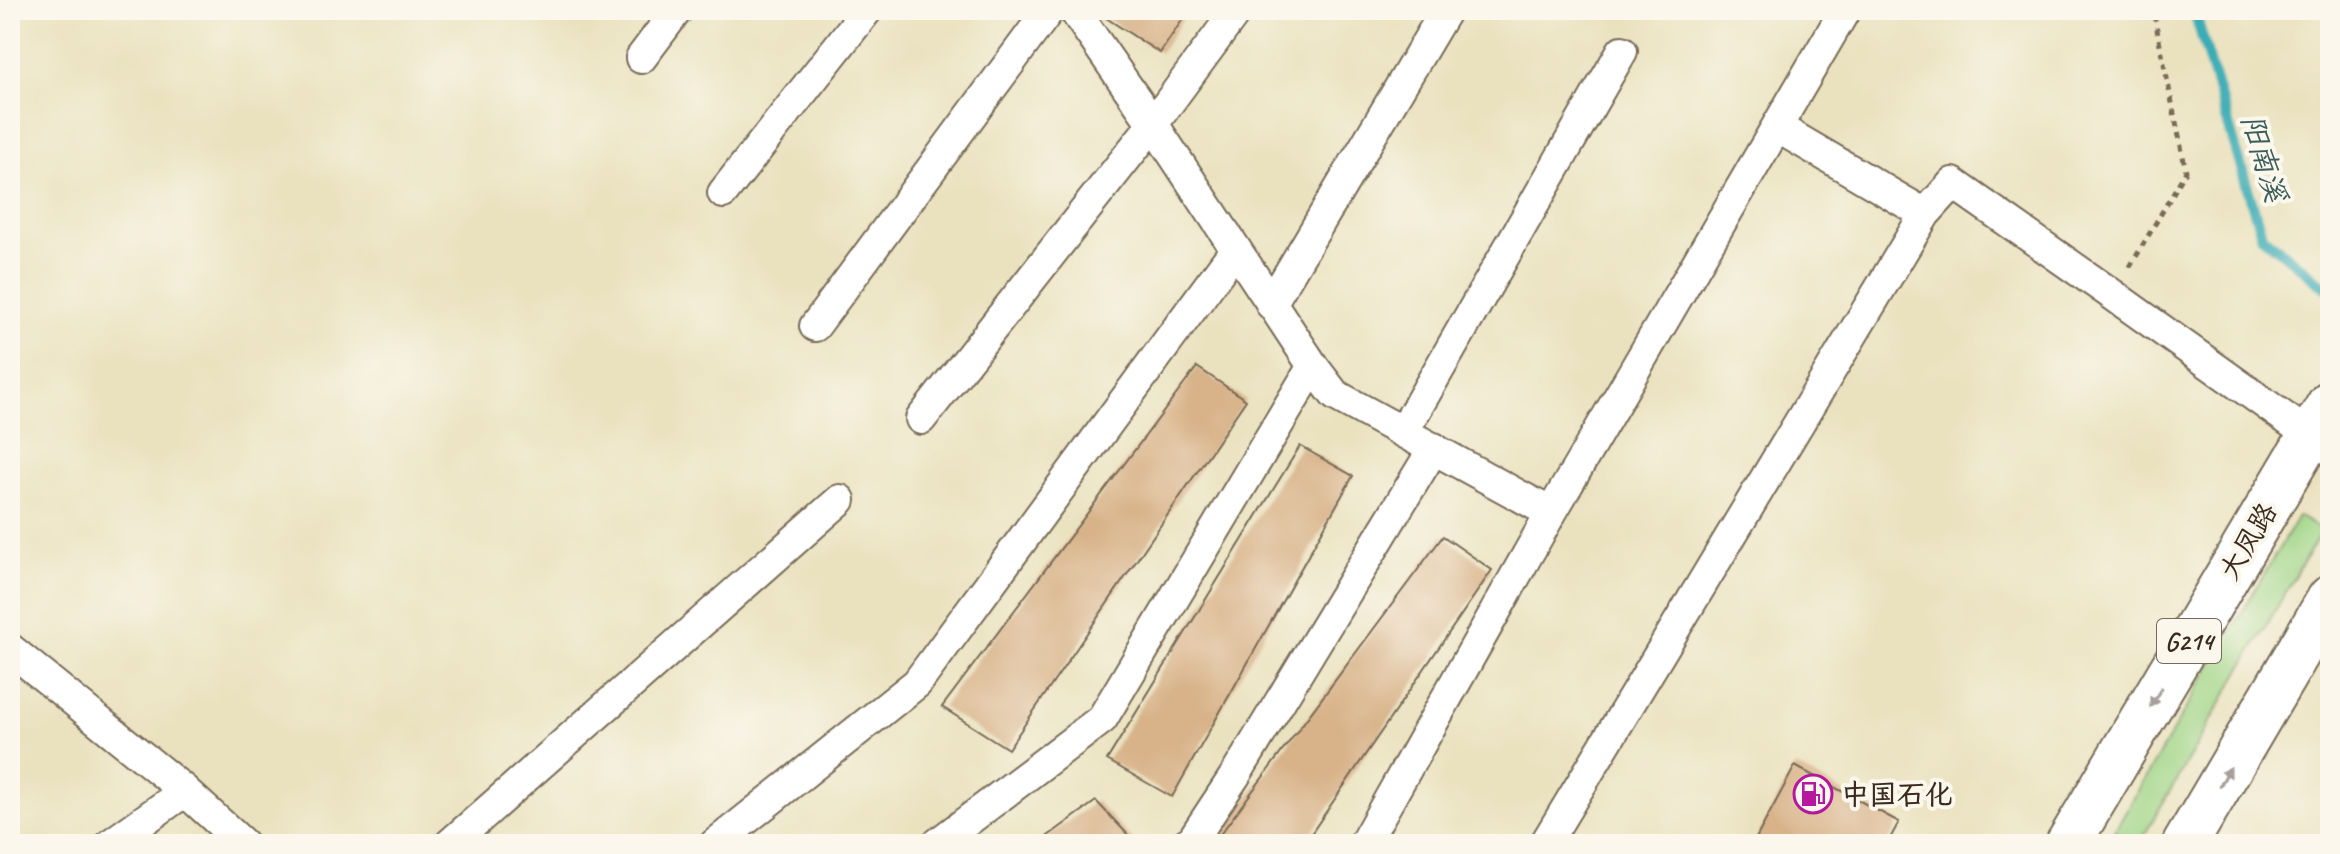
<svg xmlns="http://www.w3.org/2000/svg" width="2340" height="854" viewBox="0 0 2340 854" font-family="Caveat,'LXGW WenKai TC',sans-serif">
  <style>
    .green { fill: #9ed485; stroke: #6c7f52; stroke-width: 2 }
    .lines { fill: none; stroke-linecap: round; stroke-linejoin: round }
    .stream { stroke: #3bacb5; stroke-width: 11 }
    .building { fill: #d8b389 }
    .street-casing { stroke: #786a56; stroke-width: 34 }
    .highway-casing { stroke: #786a56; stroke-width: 48 }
    .path { stroke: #786a56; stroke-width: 5; stroke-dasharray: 6 6; stroke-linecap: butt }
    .street { stroke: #fff; stroke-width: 30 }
    .highway { stroke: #fff; stroke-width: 44 }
    .oneway { fill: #a79f9a }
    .labels { text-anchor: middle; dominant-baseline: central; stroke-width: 8; stroke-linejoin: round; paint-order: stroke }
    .shield { fill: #fbf7ec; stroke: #75685c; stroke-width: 2 }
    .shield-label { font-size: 26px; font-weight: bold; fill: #3b2a1e }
    .street-label { font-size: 28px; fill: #3b2a1e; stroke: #fbf7ec }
    .poi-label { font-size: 28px; font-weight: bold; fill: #3b2a1e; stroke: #fbf7ec; text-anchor: start }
    .water-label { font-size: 30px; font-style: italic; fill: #3b5e5a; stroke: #fbf7ec }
  </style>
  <rect width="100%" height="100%" fill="#fbf7ec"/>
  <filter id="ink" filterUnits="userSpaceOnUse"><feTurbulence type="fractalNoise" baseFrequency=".0125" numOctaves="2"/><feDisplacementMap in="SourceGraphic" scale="16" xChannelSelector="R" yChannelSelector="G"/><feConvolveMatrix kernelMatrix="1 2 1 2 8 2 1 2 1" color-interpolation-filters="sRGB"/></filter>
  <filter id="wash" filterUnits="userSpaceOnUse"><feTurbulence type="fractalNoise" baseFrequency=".006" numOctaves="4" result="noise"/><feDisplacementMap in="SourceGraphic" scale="32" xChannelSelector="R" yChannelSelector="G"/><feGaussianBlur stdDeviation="1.8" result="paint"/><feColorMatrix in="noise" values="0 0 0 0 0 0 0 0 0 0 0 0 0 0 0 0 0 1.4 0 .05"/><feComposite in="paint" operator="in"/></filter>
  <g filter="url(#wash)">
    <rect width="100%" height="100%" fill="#eae2bf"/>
    <!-- green -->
    <path class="green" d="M2298,516l24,14 -183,314h-32z"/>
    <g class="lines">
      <!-- stream -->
      <path class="stream" d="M2194,10l68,226 68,55"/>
    </g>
    <g id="blocks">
      <!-- building -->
      <path class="building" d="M1094,10h95l-29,43z
        M1197,367l49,33 -238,349 -66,-42z
        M1300,446l53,30 -181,321 -65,-37z
        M1443,536l49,34 -188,274h-91z
        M1795,766l104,56 -12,22h-134z
        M1096,801l37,39 -5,4h-91z"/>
    </g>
  </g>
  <g filter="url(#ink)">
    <use href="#blocks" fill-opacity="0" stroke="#786a56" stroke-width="2"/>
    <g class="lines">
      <!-- street casing -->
      <g class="street-casing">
        <path id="street" d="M1074,10l79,114 160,242 22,29 216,118
          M641,58l36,-48
          M1777,127l148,87
          M723,193l144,-183
          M1271,304l175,-294
          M815,326l234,-316
          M921,419l232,-295 84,-114
          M1403,432l219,-381
          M10,649l175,142 58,53
          M111,844l74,-53
          M450,844l390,-344
          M715,844l202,-161 318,-433
          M937,844l165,-125 211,-353
          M1186,844l7,-5 43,-65 198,-326
          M1364,844l187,-331 294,-503
          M1545,844l380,-630 28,-31 160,112 217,155"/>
      </g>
      <!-- highway casing -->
      <g class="highway-casing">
        <path id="highway" d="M2068,844l262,-441
          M2185,844l145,-246"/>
      </g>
      <!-- path -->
      <path class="path" d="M2130,267l56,-96 -33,-161"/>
      <!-- street -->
      <use href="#street" class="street"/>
      <!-- highway -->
      <use href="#highway" class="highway"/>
    </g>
    <!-- one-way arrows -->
    <defs><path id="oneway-solid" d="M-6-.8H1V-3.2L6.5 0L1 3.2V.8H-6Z" transform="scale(2)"/></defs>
    <g class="oneway">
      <use href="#oneway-solid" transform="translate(2156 697) rotate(121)"/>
      <use href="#oneway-solid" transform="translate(2225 777) rotate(-60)"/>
    </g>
  </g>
  <!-- icons -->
  <defs>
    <g id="fuel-ring" transform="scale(2)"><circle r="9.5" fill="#fbf7ec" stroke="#b5179e" stroke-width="1.5"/><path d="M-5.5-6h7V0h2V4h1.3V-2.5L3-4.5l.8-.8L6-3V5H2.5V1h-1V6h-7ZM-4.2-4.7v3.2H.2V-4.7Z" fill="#b5179e"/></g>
  </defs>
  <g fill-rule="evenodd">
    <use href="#fuel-ring" x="1813" y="794"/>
  </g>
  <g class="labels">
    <!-- shield labels -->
    <rect class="shield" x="2157" y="619" width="64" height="44" rx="6"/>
    <g class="shield-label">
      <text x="2189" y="641">G214</text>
    </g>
    <!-- street labels -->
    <g class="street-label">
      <text transform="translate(2248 541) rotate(-59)">大凤路</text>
    </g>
    <!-- poi labels -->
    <g class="poi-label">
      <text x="1841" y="794">中国石化</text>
    </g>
    <!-- water labels -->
    <g class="water-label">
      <text transform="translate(2264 158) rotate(73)">阳南溪</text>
    </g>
  </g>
  <!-- margin -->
  <rect width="2340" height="854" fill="none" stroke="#fbf7ec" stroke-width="40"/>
</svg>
